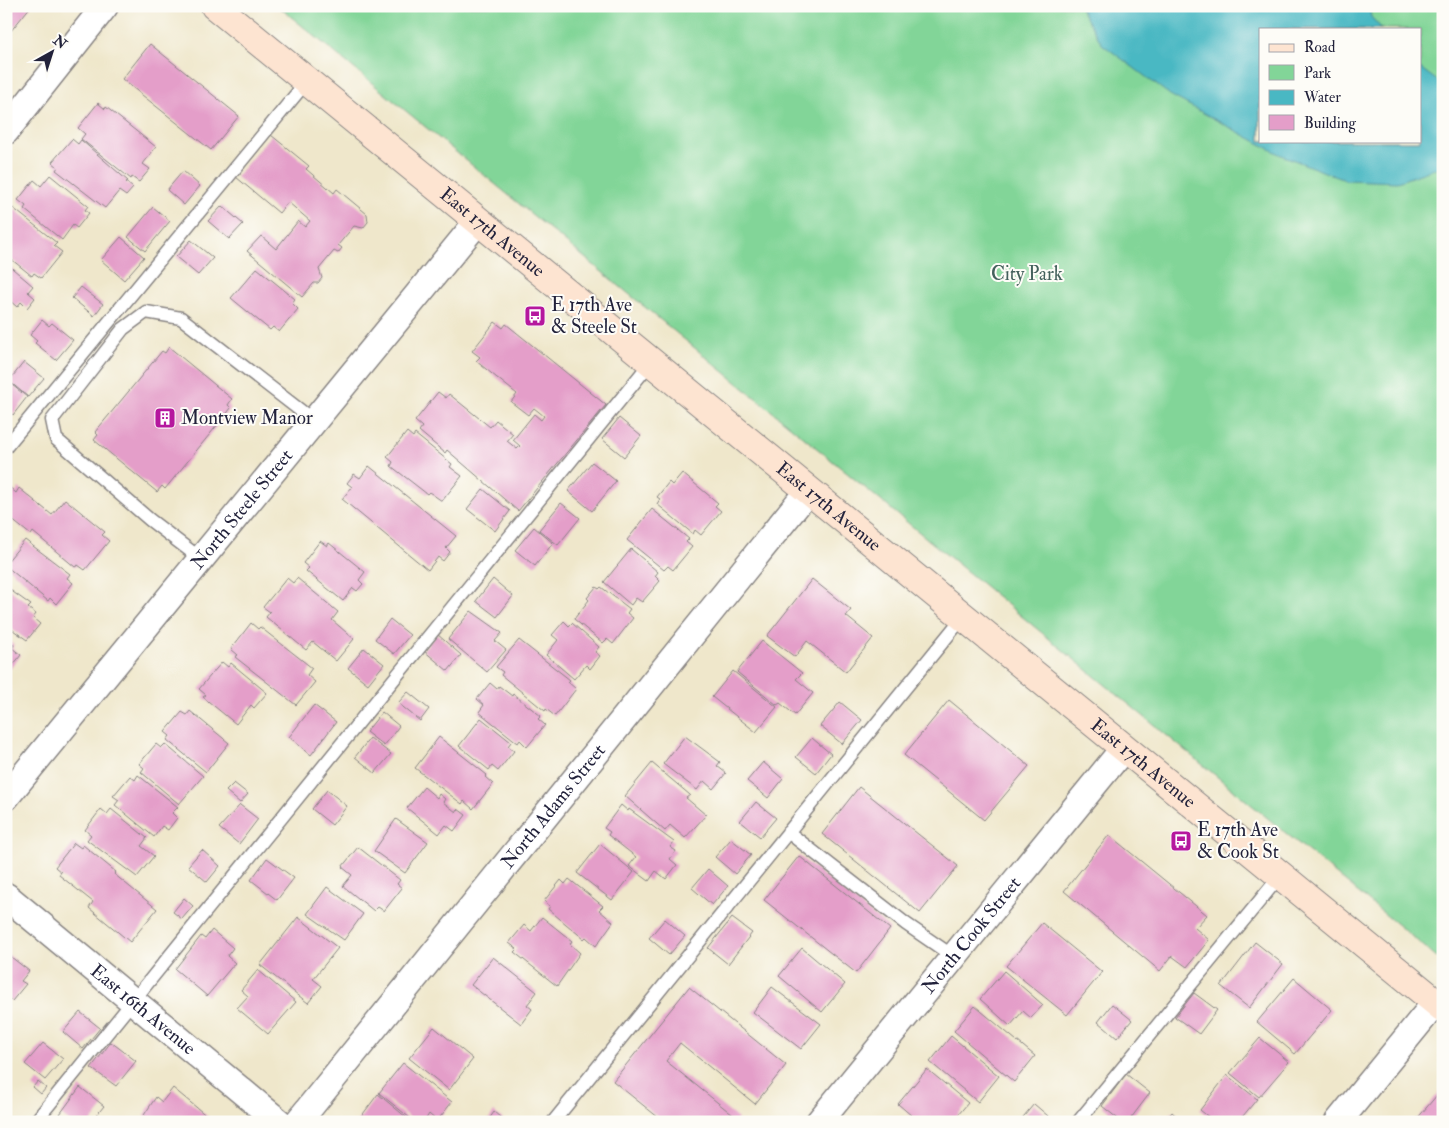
<svg xmlns="http://www.w3.org/2000/svg" width="1449" height="1128" viewBox="0 0 1449 1128" font-family="'IM FELL Double Pica',serif">
  <style>
    .green { fill: #82d598; stroke: #527c6a; fill-rule: evenodd }
    .water { fill: #49b8c3; stroke: #366d7f }
    .building { fill: #e49ec9 }
    .lines { fill: none; stroke-linecap: round; stroke-linejoin: round }
    .service-casing { stroke: #888483; stroke-width: 15 }
    .minor-casing { stroke: #888483; stroke-width: 29 }
    .secondary-casing { stroke: #888483; stroke-width: 30 }
    .service { stroke: #fff; stroke-width: 12 }
    .minor { stroke: #fff; stroke-width: 26 }
    .secondary { stroke: #fde4d1; stroke-width: 28 }
    .labels { text-anchor: middle; dominant-baseline: central; stroke-width: 4; stroke-linejoin: round; paint-order: stroke }
    .street-label { font-size: 19px; fill: #22223b; stroke: #fdfcf7 }
    .park-label { font-size: 19px; fill: #44615c; stroke: #fdfcf7 }
    .poi-label { font-size: 19px; fill: #22223b; stroke: #fdfcf7; text-anchor: start }
  </style>
  <rect width="100%" height="100%" fill="#fdfcf7"/>
  <filter id="ink" filterUnits="userSpaceOnUse"><feTurbulence type="fractalNoise" baseFrequency=".02" numOctaves="2"/><feDisplacementMap in="SourceGraphic" scale="10" xChannelSelector="R" yChannelSelector="G"/><feConvolveMatrix kernelMatrix="1 2 1 2 8 2 1 2 1" color-interpolation-filters="sRGB"/></filter>
  <filter id="wash" filterUnits="userSpaceOnUse"><feTurbulence type="fractalNoise" baseFrequency=".0096" numOctaves="4" result="noise"/><feDisplacementMap in="SourceGraphic" scale="20" xChannelSelector="R" yChannelSelector="G"/><feGaussianBlur stdDeviation="1.12" result="paint"/><feColorMatrix in="noise" values="0 0 0 0 0 0 0 0 0 0 0 0 0 0 0 0 0 1.4 0 .05"/><feComposite in="paint" operator="in"/></filter>
  <g filter="url(#wash)">
    <rect width="100%" height="100%" fill="#efe7cb"/>
    <!-- green -->
    <path class="green" d="M278,6h1165v956zM1260,29h160v112h-160z"/>
    <!-- water -->
    <path class="water" d="M1079,6h290l2,11 11,12h-122v112h160v-73l23,17v81l-46,16 -52,-2 -66,-26 -109,-59 -68,-51z"/>
    <g id="blocks">
      <!-- building -->
      <path class="building" d="M6,6h25l-25,31z
        M150,44l89,72 -28,34 -89,-71z
        M98,103l7,6 1,-2 50,40 -13,17 7,5 -11,13 -7,-5 -1,2 -50,-40 4,-5 -7,-6z
        M271,135l38,31 -3,3 28,24 3,-4 30,25 1,8 -5,6 -9,-2 -16,19 4,3 -4,5 -4,-2 -15,18 3,9 -4,5h-4l-12,14 -55,-46 14,-15 15,13 22,-28 7,6 5,-6 -22,-19 -9,11 -43,-36z
        M72,139l6,5 3,-4 47,41 -2,1 7,6 -7,8 -7,-5 -14,17 -49,-38 2,-3 -6,-5z
        M183,171l17,15 -16,19 -17,-15z
        M50,175l38,31 -3,4 4,3 -12,15 -4,-3 -11,15 -38,-31 2,-3 -8,-6 16,-20 7,6z
        M222,206l21,18 -14,15 -21,-18z
        M153,207l17,14 -25,30 -17,-14z
        M13,208l44,35 -3,3 8,6 -21,26 -7,-5 -2,3 -26,-21v-39z
        M121,237l23,20 -20,23 -23,-20z
        M191,240l22,18 -15,17 -22,-18z
        M6,263l27,23 -5,6 7,6 -8,10 -6,-6 -4,5 -9,-8 -2,1z
        M257,268l38,31 -3,4 6,6 -19,23 -6,-5 -3,3 -39,-32z
        M81,287l22,17 -9,12 -22,-18z
        M42,320l7,6 3,-3 21,17 -17,20 -21,-17 2,-2 -7,-6z
        M495,322l8,6 3,-4 100,81 -88,106 -71,-61 -2,3 -26,-22 3,-4 -7,-6 23,-29 8,6 3,-4 41,33 6,-7 17,14 -6,7 10,8 3,-3 -7,-6 21,-26 7,6 3,-4 -10,-8 -6,7 -17,-13 6,-8 -41,-33 4,-4 -8,-6z
        M169,347l63,52 -4,6 3,3 -3,4 -63,77 -3,-3 -5,6 -63,-52 4,-5 -3,-3 67,-81 3,2z
        M24,362l20,16 -16,19 -19,-16z
        M6,380l21,17 -14,18 -7,-6z
        M619,418l22,18 -17,21 -22,-18z
        M407,432l6,5 2,-3 37,30 -2,3 12,9 -20,25 -13,-9 -2,2 -36,-28 2,-4 -6,-5z
        M592,462l24,19 -24,30 -24,-20z
        M369,466l87,70 -10,12 4,4 -7,9 -5,-4 -10,13 -86,-71 10,-12 -5,-4 7,-9 6,4z
        M682,473l36,30 -3,3 6,5 -20,24 -6,-5 -2,4 -36,-30 3,-5 -3,-2 12,-15 3,3z
        M6,484l10,9 3,-5 33,27 13,-16 40,33 -3,3 7,6 -24,29 -7,-5 -3,2 -42,-35 -2,3 -25,-20z
        M483,489l27,22 -15,20 -28,-22z
        M561,503l19,15 -22,27 -19,-15z
        M652,509l37,30 -3,3 6,5 -19,23 -5,-4 -4,4 -37,-30z
        M534,527l19,16 -18,23 -20,-16z
        M25,540l45,34 -3,4 6,5 -17,21 -6,-6 -2,3 -42,-35v-3z
        M320,541l7,5 2,-3 36,29 -6,8 4,4 -6,7 -4,-3 -10,13 -37,-30 3,-3 -6,-5z
        M631,549l27,23 -3,4 5,5 -18,21 -6,-4 -5,7 -27,-23z
        M287,578l6,5 4,-5 41,34 -6,8 22,19 -18,22 -23,-19 -7,8 -40,-33 4,-5 -7,-5z
        M493,579l20,17 -16,21 -21,-16z
        M812,579l39,31 -5,6 27,22 -27,34 -39,-31 -12,16 -28,-21z
        M6,587l25,18 -3,3 8,6 -3,4 7,6 -13,16 -21,-15z
        M596,587l3,2 2,-2 29,22 -3,4 6,5 -20,26 -6,-5 -4,4 -29,-24 15,-19 -2,-2z
        M471,611l31,22 -7,8 11,9 -19,22 -39,-33z
        M390,619l20,16 -16,19 -19,-15z
        M564,621l5,5 3,-3 27,24 -4,5 5,4 -10,13 -4,-4 -12,14 -28,-24 12,-15 -6,-5z
        M251,623l7,6 2,-2 52,41 -5,7 8,7 -19,23 -61,-48 3,-2 -7,-6z
        M437,634l24,21 -13,16 -25,-21z
        M6,639l8,6 -2,3 9,7 -15,19z
        M519,640l51,40 -2,2 8,7 -21,27 -9,-7 -1,2 -44,-36 2,-3 -7,-5z
        M762,641l40,32 -6,6 17,14 -18,22 -15,-12 -3,2 -40,-33z
        M364,648l20,16 -16,20 -20,-16z
        M222,662l6,5 3,-4 36,30 -13,15 -3,-3 -15,19 -33,-27 3,-2 -7,-6z
        M733,671l44,36 -21,25 -44,-35z
        M490,683l7,6 2,-3 13,10 1,-2 28,22 -3,3 7,6 -18,22 -7,-7 -2,3 -39,-31 5,-7 -7,-6z
        M408,692l21,17 -9,12 -22,-18z
        M949,700l80,66 -45,54 -80,-65z
        M840,702l22,18 -20,24 -22,-18z
        M314,705l22,17 -25,33 -22,-18z
        M190,711l39,32 -23,29 -39,-32 3,-4 -5,-4 17,-20 5,3z
        M382,712l17,14 -15,20 -18,-14z
        M481,718l30,24 -3,4 6,5 -16,20 -6,-5 -3,4 -30,-24z
        M685,736l35,26 -3,4 9,7 -13,16 -9,-8 -7,9 -34,-26z
        M439,737l48,38 -2,2 8,7 -20,25 -9,-8 -2,3 -47,-36z
        M370,738l21,16 -16,19 -20,-16z
        M812,738l19,16 -15,19 -20,-16z
        M156,744l5,4 4,-4 38,32 -24,28 -38,-32 3,-4 -5,-4z
        M763,762l20,17 -15,19 -21,-17z
        M652,763l38,32 -4,3 20,17 -21,23 -15,-13 -5,6 -40,-35z
        M138,775l40,32 -6,6 5,5 -9,12 -6,-4 -8,11 -39,-32 4,-5 -6,-4 17,-20 5,4z
        M234,783l14,11 -8,9 -14,-12z
        M424,787l13,11 2,-4 6,5 -2,3 13,10 2,-3 8,6 -12,16 -8,-6 -7,9 -32,-26z
        M859,787l99,79 -38,47 -98,-79z
        M327,790l20,16 -15,19 -20,-16z
        M756,802l20,16 -16,19 -20,-16z
        M240,805l18,14 -19,25 -20,-16z
        M621,805l7,6 1,-2 45,33 -4,5 6,4 -6,8 7,6 -11,14 -10,-8 -7,10 -20,-15 7,-9 -28,-22 2,-3 -6,-4z
        M101,809l6,5 4,-5 36,29 -6,8 13,10 -17,21 -50,-37 4,-5 -6,-5z
        M396,819l32,23 -23,31 -31,-22z
        M1109,835l98,80 -12,13 14,12 -22,27 -15,-11 -12,15 -96,-80z
        M731,839l20,16 -16,19 -20,-17z
        M74,843l7,5 2,-3 33,27 -2,2 43,35 -27,33 -41,-34 4,-6 -34,-27 2,-3 -6,-5z
        M600,844l34,28 -22,28 -35,-27z
        M358,847l42,33 -3,4 5,4 -18,23 -6,-4 -4,4 -31,-25 9,-11 -10,-8z
        M202,850l18,16 -13,16 -19,-16z
        M799,856l91,73 -34,44 -92,-73z
        M267,858l27,20 -17,22 -26,-20z
        M708,869l20,17 -16,19 -20,-17z
        M569,879l34,27 -4,4 14,12 -17,24 -10,-9 -2,2 -36,-30 2,-3 -6,-5 17,-21 4,4z
        M327,887l36,27 -19,26 -37,-26z
        M184,898l9,8 -11,13 -9,-7z
        M298,917l40,31 -25,31 9,7 -14,17 -48,-38z
        M542,917l30,24 -2,3 10,9 -23,33 -43,-34 3,-3 -8,-6 15,-18 7,6z
        M732,918l20,15 -24,31 -20,-16z
        M665,919l20,17 -16,19 -20,-17z
        M1042,923l60,49 -35,43 -61,-49z
        M212,930l21,18 -6,8 8,7 -28,33 -32,-27 26,-33 4,3z
        M1255,942l28,22 -34,44 -28,-22z
        M802,948l43,36 -23,28 -43,-36z
        M6,953l23,18 -8,10 5,3 -14,17 -4,-3 -2,2z
        M493,957l44,35 -10,13 5,4 -11,15 -50,-39z
        M258,970l38,32 -28,32 -31,-26 11,-12 -7,-6z
        M1004,971l39,34 -12,13 -8,-7 -13,15 -30,-27z
        M1294,978l38,32 -37,44 -38,-32z
        M689,987l97,78 -31,39 -75,-61 -14,18 72,58 -2,3h-72l-51,-41z
        M772,987l49,37 -20,25 -48,-37z
        M1194,993l23,17 -18,24 -24,-17z
        M1112,1004l20,16 -15,18 -19,-16z
        M975,1006l60,50 -21,26 -60,-51z
        M80,1012l20,16 -17,21 -20,-17z
        M434,1027l39,32 -24,31 -40,-32z
        M951,1036l48,40 -21,26 -48,-40z
        M1260,1038l29,24 -30,35 -29,-24z
        M111,1042l25,19 -20,25 -25,-18z
        M43,1043l20,16 -18,21 -20,-16z
        M403,1063l49,39 -15,19 -8,-7 -5,8h-9l-36,-29z
        M927,1069l41,34 -16,19h-33l-21,-18z
        M1126,1074l24,19 -22,29h-6l-20,-16z
        M1227,1075l30,24 -19,23h-23l-15,-12z
        M38,1081l8,7 -5,6 -8,-7z
        M80,1087l24,19 -13,16h-21l-10,-8z
        M173,1088l41,34h-62l-8,-7 12,-18 6,5z
        M1443,1088v34h-25l-2,-2z
        M378,1094l34,28h-55z
        M1034,1104l21,18h-36z
        M494,1112l12,10h-19z
        M1172,1112l11,10h-19z"/>
    </g>
  </g>
  <g filter="url(#ink)">
    <use href="#blocks" fill-opacity="0" stroke="#888483" stroke-width="1"/>
    <g class="lines">
      <!-- service casing -->
      <g class="service-casing">
        <path id="service" d="M6,447l301,-366
          M201,559l-51,-39 -94,-81 -4,-19 71,-91 23,-17 35,6 133,103
          M788,832l118,92 48,33
          M35,1122l616,-760
          M553,1122l410,-505
          M1078,1122l202,-246"/>
      </g>
      <!-- minor casing -->
      <g class="minor-casing">
        <g id="minor">
          <path d="M6,131l99,-125"/>
          <path id="s1" d="M6,797l472,-576"/>
          <path id="s2" d="M6,896l273,226"/>
          <path id="s3" d="M298,1122l510,-631"/>
          <path id="s4" d="M819,1122l305,-374"/>
          <path d="M1338,1122l98,-120"/>
        </g>
      </g>
      <!-- secondary casing -->
      <g class="secondary-casing">
        <g id="secondary">
          <path id="s5" d="M215,6l1228,1002"/>
        </g>
      </g>
      <!-- service -->
      <use href="#service" class="service"/>
      <!-- minor -->
      <use href="#minor" class="minor"/>
      <!-- secondary -->
      <use href="#secondary" class="secondary"/>
    </g>
  </g>
  <!-- icons -->
  <defs>
    <g id="bus-square" transform="scale(1.125)"><rect x="-9" y="-9" width="18" height="18" rx="4" fill="#b5179e" stroke="#fdfcf7"/><path d="M-5-6H5V4H4V6H2V4H-2V6H-4V4H-5ZM-3.5-4V0h7V-4ZM-3.5 1.2v1.5H-2V1.2ZM2 1.2v1.5H3.5V1.2Z" fill="#fff"/></g>
    <g id="building-square" transform="scale(1.125)"><rect x="-9" y="-9" width="18" height="18" rx="4" fill="#b5179e" stroke="#fdfcf7"/><path d="M-4-6H4V6H1V3H-1V6H-4ZM-2.5-4.3h1.7v1.8h-1.7ZM.8-4.3h1.7v1.8H.8ZM-2.5-1h1.7V.8h-1.7ZM.8-1h1.7V.8H.8Z" fill="#fff"/></g>
  </defs>
  <g fill-rule="evenodd">
    <use href="#bus-square" x="535" y="316"/>
    <use href="#building-square" x="165" y="418"/>
    <use href="#bus-square" x="1181" y="841"/>
  </g>
  <g class="labels">
    <!-- street labels -->
    <g class="street-label">
      <text stroke="none"><textPath href="#s5" startOffset="358">East 17th Avenue</textPath></text>
      <text stroke="none"><textPath href="#s5" startOffset="792">East 17th Avenue</textPath></text>
      <text stroke="none"><textPath href="#s1" startOffset="372">North Steele Street</textPath></text>
      <text stroke="none"><textPath href="#s5" startOffset="1198">East 17th Avenue</textPath></text>
      <text stroke="none"><textPath href="#s3" startOffset="406">North Adams Street</textPath></text>
      <text stroke="none"><textPath href="#s4" startOffset="241">North Cook Street</textPath></text>
      <text stroke="none"><textPath href="#s2" startOffset="178">East 16th Avenue</textPath></text>
    </g>
    <!-- park labels -->
    <g class="park-label">
      <text x="1027" y="274">City Park</text>
    </g>
    <!-- poi labels -->
    <g class="poi-label">
      <text x="551" y="305">E 17th Ave<tspan x="551" dy="22">&amp; Steele St</tspan></text>
      <text x="181" y="418">Montview Manor</text>
      <text x="1197" y="830">E 17th Ave<tspan x="1197" dy="22">&amp; Cook St</tspan></text>
    </g>
  </g>
  <!-- margin -->
  <rect width="1449" height="1128" fill="none" stroke="#fdfcf7" stroke-width="25"/>
  <!-- legend -->
  <rect x="1259" y="28" width="162" height="115" fill="#fdfcf7" stroke="#a5a5ac"/>
  <rect x="1269" y="44" width="25" height="8" fill="#fde4d1" stroke="#a5a5ac"/>
  <text x="1304" y="52" font-size="15" fill="#22223b">Road</text>
  <rect x="1269" y="65" width="25" height="15" fill="#82d598" stroke="#a5a5ac"/>
  <text x="1304" y="78" font-size="15" fill="#22223b">Park</text>
  <rect x="1269" y="90" width="25" height="15" fill="#49b8c3" stroke="#a5a5ac"/>
  <text x="1304" y="102" font-size="15" fill="#22223b">Water</text>
  <rect x="1269" y="115" width="25" height="15" fill="#e49ec9" stroke="#a5a5ac"/>
  <text x="1304" y="128" font-size="15" fill="#22223b">Building</text>
  <!-- north arrow -->
  <g transform="translate(52 52) rotate(39)" stroke="#fdfcf7" stroke-width="4" paint-order="stroke">
  <path d="M0-4L9 19L0 12L-9 19Z" fill="#22223b"/>
  <text y="-8" font-size="14" font-weight="bold" text-anchor="middle" fill="#22223b">N</text>
  </g>
</svg>
